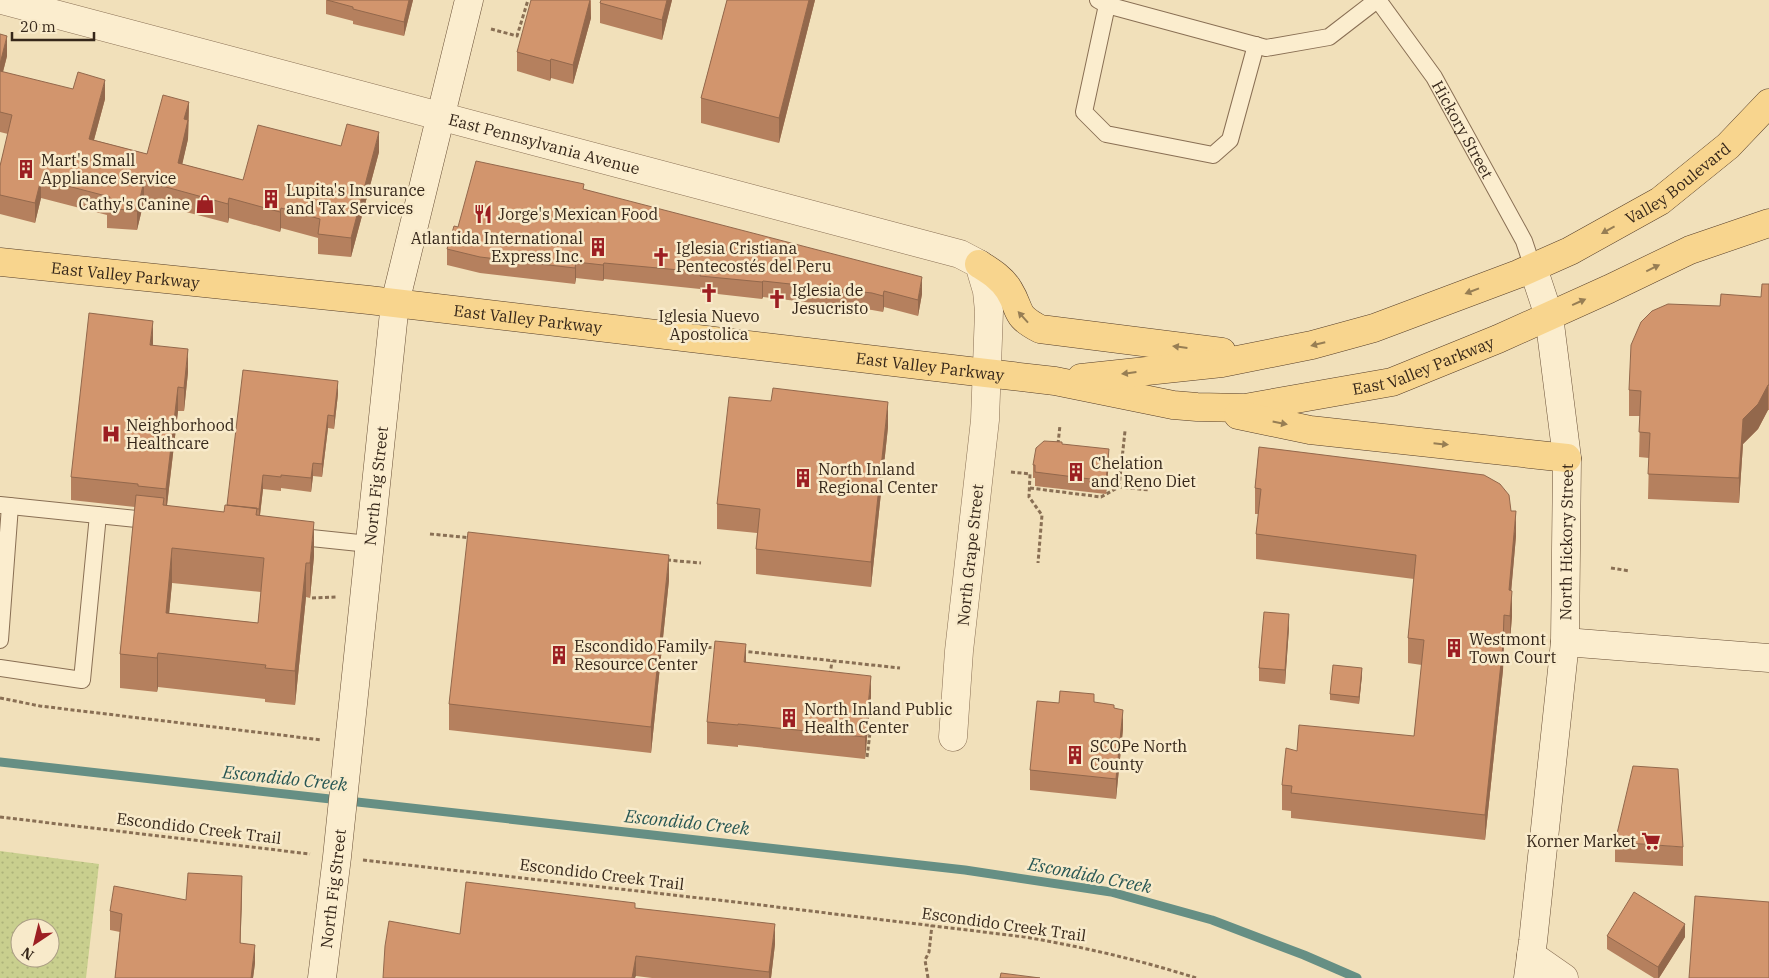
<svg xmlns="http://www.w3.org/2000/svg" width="1769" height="978" viewBox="0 0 1769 978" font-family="'IBM Plex Serif',serif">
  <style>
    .grass { fill: url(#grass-dots); fill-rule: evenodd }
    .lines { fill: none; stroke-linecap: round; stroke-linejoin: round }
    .stream { stroke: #668f84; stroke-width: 9 }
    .lane-casing { stroke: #896f54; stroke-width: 18 }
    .street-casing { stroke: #896f54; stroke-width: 29 }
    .secondary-casing { stroke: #6a5037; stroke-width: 29 }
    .primary-casing { stroke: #553d29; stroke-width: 29 }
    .path { stroke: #896f54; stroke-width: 3; stroke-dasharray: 4 2.5; stroke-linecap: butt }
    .lane { stroke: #fbedce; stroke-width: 16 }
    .street { stroke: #fbedce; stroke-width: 28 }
    .secondary { stroke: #fbedce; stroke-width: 28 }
    .primary { stroke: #f8d58e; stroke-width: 28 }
    .wall { fill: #b5805e; fill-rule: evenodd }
    .shaded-wall { fill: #93684c }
    .building { fill: #d2956d; stroke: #93684c; fill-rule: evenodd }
    .oneway { fill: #977e54 }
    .labels { text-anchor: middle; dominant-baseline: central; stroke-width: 5; stroke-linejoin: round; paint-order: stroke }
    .street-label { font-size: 16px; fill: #36271a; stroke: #f8eaca }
    .poi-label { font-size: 16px; fill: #36271a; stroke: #f8eaca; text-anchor: start }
    .water-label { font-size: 18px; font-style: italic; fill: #285754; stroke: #f8eaca }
  </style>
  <defs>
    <pattern id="grass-dots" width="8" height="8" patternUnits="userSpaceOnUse" patternTransform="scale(1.25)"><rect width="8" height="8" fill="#c9cf8e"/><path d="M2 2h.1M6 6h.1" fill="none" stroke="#adb27a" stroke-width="1.8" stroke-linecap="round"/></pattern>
  </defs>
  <rect width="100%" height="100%" fill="#f1e0ba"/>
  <!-- grass -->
  <path class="grass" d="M0,851l99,13 -13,114h-86zM20,928h30v30h-30z"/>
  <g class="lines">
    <!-- stream -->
    <path class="stream" d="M0,762l965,108 146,22 101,28 92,35 53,23"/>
    <!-- lane casing -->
    <g class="lane-casing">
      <g id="lane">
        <path d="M1098,0l9,5 159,43 63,-11 48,-37"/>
        <path id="s1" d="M1378,0l56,77 90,164 9,27"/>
        <path d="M1107,5l-23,107 22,22 107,21 17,-15 26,-95"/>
        <path d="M0,505l156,16"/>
        <path d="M292,536l77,8"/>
        <path d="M0,640l10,-134"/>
        <path d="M0,668l82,12 16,-165"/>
      </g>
    </g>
    <!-- street casing -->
    <g class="street-casing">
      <g id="street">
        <path id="s2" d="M2,0l958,254 19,10 8,27 2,20 -4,109 -26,231 -6,86"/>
        <path d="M1531,955l33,23"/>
      </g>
    </g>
    <!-- secondary casing -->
    <g class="secondary-casing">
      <g id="secondary">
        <path d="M1565,642l204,16"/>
        <path id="s3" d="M322,978l15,-121 58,-554 74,-303"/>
        <path id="s4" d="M1528,978l5,-37 32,-299 2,-184 -18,-142 -16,-48"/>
      </g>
    </g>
    <!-- primary casing -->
    <g class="primary-casing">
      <g id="primary">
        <path id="s5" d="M0,262l369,38 617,73 69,8 118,24 24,2 48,1 147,-26 106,-43 111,-50 81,-39 79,-27"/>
        <path d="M979,264c11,7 23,14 30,26 13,21 4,25 31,39l182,23"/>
        <path id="s6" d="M1081,378l141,-15 90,-18 62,-17 144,-54 52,-23 90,-50 68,-55 41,-43"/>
        <path d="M1238,415l72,15 257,28"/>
      </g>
    </g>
    <!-- path -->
    <path class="path" d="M491,29l26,7 11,-36
      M1058,444l2,-19
      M1011,472l19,2 -1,23 13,18 -4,48
      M1119,487l6,-56
      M1030,488l71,9 18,-10 31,3
      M430,534l42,4
      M667,560l34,3
      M1611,568l19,3
      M312,598l24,-1
      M701,647l17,1
      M742,651l158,17
      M830,675l2,-14
      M0,698l40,8 282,34
      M867,757l4,-32 23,2
      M0,817l310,37
      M363,860l381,43 281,34c58,10 115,23 171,41
      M928,978l-3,-18 4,-8 3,-27"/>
    <!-- lane -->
    <use href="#lane" class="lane"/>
    <!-- street -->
    <use href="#street" class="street"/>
    <!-- secondary -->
    <use href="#secondary" class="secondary"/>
    <!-- primary -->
    <use href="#primary" class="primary"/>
  </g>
  <!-- wall -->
  <path class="wall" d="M326,0h87l-9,36 -51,-12v-3l-27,-7z
    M591,0v18l-18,66 -22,-6 -1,3 -33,-10v-19z
    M601,0h71l-10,40 -62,-17v-20z
    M727,0h88l-36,143 -78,-20v-25z
    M0,34l7,22 -4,16 102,27 -11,41 53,14 42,-52 -1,37 -6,25 61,16 98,-34 38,6 -28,105 -33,-3v-16l-37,-10 -1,4 -51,-14 -1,5 -84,-22 -7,29 -30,-2v-13l-66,-17 -6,25 -35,-9v-48l8,-32 -8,-2z
    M584,189l338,105 -4,22 -34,-9 -1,5 -11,-2 -109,-13 -1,2 -62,-7v-3l-96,-10 -1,2 -27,-3 -1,6 -95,-11 -33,-8v-16l11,-22z
    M1769,284v126h-1l-10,19 -15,15 -4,59 -91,-4 1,-41 -10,-1 1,-41h-11v-26l91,-84 41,-9z
    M153,345l35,27 -4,39h-6l-11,95 57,6 3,-7 111,-111 -4,35 -6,-1 -6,49 -9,-1 -2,16 -30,-4v3l-18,-2 -3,27 54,40 -4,42 -4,-1 -11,108 -30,-3v-3l-107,-12 -1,5 -37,-4v-34l15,-147 -64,-7v-23zM172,583l89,9 -3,31 -89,-10z
    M888,427l-17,160 -115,-13v-25l1,-16 -40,-4v-25z
    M1062,444l47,18 -3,32 -71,-8v-8h-2v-13z
    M1259,447l257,89 -5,55 1,25 -2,25 -6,-1 -1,30 -18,170 -194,-22v-7l-9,-1v-25l15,-34 117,-15 8,-71 -14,-2v-25l6,-59 -158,-20v-25l3,-20h-4v-26z
    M669,580l-18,173 -202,-23v-26z
    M1289,628l-4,56 -26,-3v-13z
    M746,662l125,35 -6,62 -127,-14v2l-31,-3v-22z
    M1362,675l-3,29 -29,-4v-6z
    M1059,703h35l20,6 9,20 -7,70 -86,-9v-20z
    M1615,842l68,5v19l-68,-4z
    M242,894l-2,49 15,20 -2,15h-138l5,-46 -10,-2v-19l76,-11z
    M635,908l140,36 -4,34h-119l-16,-2 -176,-42z
    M1607,936l78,1 -26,41h-5l-47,-29z"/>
  <!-- shaded-wall -->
  <path class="shaded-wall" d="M409,0h4l-9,36v-14z
    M590,0l1,18 -18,66v-19z
    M667,0h5l-10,40v-20z
    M809,0h6l-36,143v-25z
    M7,36v20l-7,27v-19z
    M551,59v19l-1,3v-20z
    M105,80v19l-16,59v-19z
    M189,102l-1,37 -10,44v-20l6,-44z
    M379,132v20l-28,105v-19z
    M41,179v19l-6,25v-20z
    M144,181v20l-7,29v-19z
    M229,198v20l-1,5v-19z
    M281,208v20l-1,4v-20z
    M576,262v16l-1,6v-16z
    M604,263v16l-1,2v-16z
    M922,277v17l-4,22v-16z
    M763,281v16l-1,2v-17z
    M884,291v16l-1,5v-16z
    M153,321v23l-3,24v-23z
    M188,349v23l-4,39v-23z
    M338,381v13l-4,35v-13z
    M1768,385v25l-10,19 -15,15 -4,59v-25l4,-59z
    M178,387v24l-12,102v-24z
    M888,402v25l-17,160v-25z
    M328,415v13l-6,49v-13z
    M1109,449v13l-3,32v-13z
    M313,463v13l-2,16v-14z
    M263,475v14l-4,33v-13z
    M1516,511v25l-7,80v-26z
    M314,522v34l-4,42v-35z
    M172,548v35l-6,64v-34z
    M669,555v25l-18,173v-26z
    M306,563v34l-11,108v-34z
    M1512,591v25l-2,25v-25z
    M1289,614v14l-4,56v-14z
    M1504,615v25l-1,30 -18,170v-25z
    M746,644v22l-2,-4z
    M158,653v34l-1,5v-34z
    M1362,668v7l-3,29v-7z
    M871,676v21l-6,62v-22z
    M1123,710v19l-7,70v-20z
    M242,876v18l-2,68v-19z
    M775,924v20l-4,34h-2v-6z
    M1685,924v13l-26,41h-1v-11z
    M255,945v18l-2,15h-2z
    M636,956v20l-1,2h-3z"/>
  <!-- building -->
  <path class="building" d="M327,0h82l-5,22 -51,-13v-2z
    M531,0h59l-17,65 -22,-6 -1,2 -33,-9z
    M601,0h66l-5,20 -62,-17z
    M727,0h82l-30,118 -78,-20z
    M0,34l7,2 -7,28z
    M0,71l73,18 5,-17 27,8 -16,59 58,15 16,-59 26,7 -5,17 4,1 -10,43 65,17 15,-55 83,21 6,-22 32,8 -28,106 -33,-4 2,-15 -39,-11 -1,4 -51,-14 -1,6 -84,-23 -7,30 -30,-3 3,-11 -69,-18 -6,24 -35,-8v-29l12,-51 -12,-3z
    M476,161l108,23 -1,5 339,88 -4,23 -34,-9 -1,5 -11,-3 -109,-12 -1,1 -62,-6 1,-4 -97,-9 -1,2 -27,-3 -1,6 -95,-11 -33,-8 7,-23 4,1z
    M1762,284h7v101h-1l-10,19 -15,15 -4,59 -91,-4 2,-41 -11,-1 2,-41 -12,-1 2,-45 10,-23 11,-11 16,-7 52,2 1,-12 40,3z
    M89,313l64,8 -3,24 38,4 -4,39 -6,-1 -12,102 -28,-3v-2l-67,-7z
    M243,370l95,11 -4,35 -6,-1 -6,49 -9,-1 -2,15 -30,-3v2l-18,-2 -4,34 -32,-4z
    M773,388l115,14 -17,160 -115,-13 4,-40 -43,-5 12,-107 42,4z
    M1044,441l18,1v2l47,5 -3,32 -71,-9v-7h-2l3,-17z
    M1259,447l225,28 16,9 9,11 2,16h5l-7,79 3,1 -2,25 -6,-1 -1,29 -18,171 -194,-22 1,-7 -10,-1 4,-37 11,3 2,-26 115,11 10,-96 -16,-2 8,-83 -160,-21 5,-45 -6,-1z
    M136,495l28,3 -1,7 61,7 1,-7 32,3 -1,7 58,7 -4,41h-4l-11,108 -30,-3 1,-3 -108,-12 -1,5 -37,-4zM172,548l92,10 -6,65 -92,-10z
    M468,532l201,23 -18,172 -202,-23z
    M1264,612l25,2 -4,56 -26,-2z
    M715,641l31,3 -2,18 127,14 -6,61 -127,-13v1l-31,-3z
    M1333,665l29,3 -3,29 -29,-3z
    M1060,691l34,3v8l20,3v3l9,2 -7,69 -86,-9 7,-69 22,2z
    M1633,766l45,3 5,78 -68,-5z
    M188,873l54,3 -2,67 15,2 -4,33h-136l7,-64 -12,-3 4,-25 72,14z
    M466,882l169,21v5l140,16 -6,48 -133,-16 -4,22h-249l2,-32 4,-25 71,13z
    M1634,892l51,32 -27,43 -51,-31z
    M1695,896l74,6v76h-80z
    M1001,973l39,5h-40z"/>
  <!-- one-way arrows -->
  <defs><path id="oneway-solid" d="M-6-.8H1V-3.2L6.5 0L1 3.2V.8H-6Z" transform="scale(1.25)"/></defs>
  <g class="oneway">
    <use href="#oneway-solid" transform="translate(1608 230) rotate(151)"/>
    <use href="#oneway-solid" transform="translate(1653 268) rotate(-26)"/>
    <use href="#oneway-solid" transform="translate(1472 291) rotate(159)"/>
    <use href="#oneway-solid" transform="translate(1579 302) rotate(-24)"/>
    <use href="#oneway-solid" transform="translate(1023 317) rotate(-132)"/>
    <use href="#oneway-solid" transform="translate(1318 344) rotate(166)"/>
    <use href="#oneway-solid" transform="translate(1180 347) rotate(-173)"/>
    <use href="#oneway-solid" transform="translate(1129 373) rotate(173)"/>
    <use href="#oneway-solid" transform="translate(1280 423) rotate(11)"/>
    <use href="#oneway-solid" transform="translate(1441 444) rotate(6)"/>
  </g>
  <!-- icons -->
  <defs>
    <g id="building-bare" transform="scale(1.5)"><path d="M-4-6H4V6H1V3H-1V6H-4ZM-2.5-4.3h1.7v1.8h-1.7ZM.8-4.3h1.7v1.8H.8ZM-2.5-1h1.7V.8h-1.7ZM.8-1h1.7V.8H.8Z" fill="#9c1f22" stroke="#f8eaca" stroke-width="2.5" paint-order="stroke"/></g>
    <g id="shop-bare" transform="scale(1.5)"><path d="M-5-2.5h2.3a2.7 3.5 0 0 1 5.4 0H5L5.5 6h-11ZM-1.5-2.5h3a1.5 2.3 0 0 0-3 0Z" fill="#9c1f22" stroke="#f8eaca" stroke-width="2.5" paint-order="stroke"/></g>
    <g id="restaurant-bare" transform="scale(1.5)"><path d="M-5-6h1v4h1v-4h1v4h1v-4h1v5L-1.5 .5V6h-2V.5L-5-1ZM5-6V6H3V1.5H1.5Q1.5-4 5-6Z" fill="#9c1f22" stroke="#f8eaca" stroke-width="2.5" paint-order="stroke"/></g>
    <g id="church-bare" transform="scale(1.5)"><path d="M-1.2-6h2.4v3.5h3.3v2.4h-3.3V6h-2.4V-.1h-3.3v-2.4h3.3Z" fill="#9c1f22" stroke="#f8eaca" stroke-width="2.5" paint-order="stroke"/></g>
    <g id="hospital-bare" transform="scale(1.5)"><path d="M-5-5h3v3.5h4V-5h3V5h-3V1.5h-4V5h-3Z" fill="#9c1f22" stroke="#f8eaca" stroke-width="2.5" paint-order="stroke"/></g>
    <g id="supermarket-bare" transform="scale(1.5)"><path d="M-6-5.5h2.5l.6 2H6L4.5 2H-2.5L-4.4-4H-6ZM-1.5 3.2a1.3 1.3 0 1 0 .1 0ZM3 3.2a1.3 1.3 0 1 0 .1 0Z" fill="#9c1f22" stroke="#f8eaca" stroke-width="2.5" paint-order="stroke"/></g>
  </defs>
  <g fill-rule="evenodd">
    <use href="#building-bare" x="26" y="169"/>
    <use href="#building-bare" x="271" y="199"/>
    <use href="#shop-bare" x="205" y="204"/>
    <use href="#restaurant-bare" x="483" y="214"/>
    <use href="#building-bare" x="598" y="247"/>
    <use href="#church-bare" x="661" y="257"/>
    <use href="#church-bare" x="709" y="293"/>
    <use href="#church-bare" x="777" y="299"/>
    <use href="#hospital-bare" x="111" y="434"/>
    <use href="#building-bare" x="1076" y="472"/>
    <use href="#building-bare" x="803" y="478"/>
    <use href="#building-bare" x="1454" y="648"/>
    <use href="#building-bare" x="559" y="655"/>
    <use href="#building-bare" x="789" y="718"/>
    <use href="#building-bare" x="1075" y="755"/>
    <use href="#supermarket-bare" x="1651" y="841"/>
  </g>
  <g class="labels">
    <!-- street labels -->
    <g class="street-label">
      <text stroke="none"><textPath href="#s1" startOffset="155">Hickory Street</textPath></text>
      <text stroke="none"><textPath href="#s2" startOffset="561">East Pennsylvania Avenue</textPath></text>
      <text stroke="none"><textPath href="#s6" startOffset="636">Valley Boulevard</textPath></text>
      <text stroke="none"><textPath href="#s5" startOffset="126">East Valley Parkway</textPath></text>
      <text stroke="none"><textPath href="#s5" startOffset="531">East Valley Parkway</textPath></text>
      <text stroke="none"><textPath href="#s5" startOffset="1438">East Valley Parkway</textPath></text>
      <text stroke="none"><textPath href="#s5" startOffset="936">East Valley Parkway</textPath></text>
      <text stroke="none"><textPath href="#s3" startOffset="495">North Fig Street</textPath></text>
      <text stroke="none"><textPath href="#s4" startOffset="438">North Hickory Street</textPath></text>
      <text transform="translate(970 555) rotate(-84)">North Grape Street</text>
      <text transform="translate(199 828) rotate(7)">Escondido Creek Trail</text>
      <text transform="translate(602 874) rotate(7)">Escondido Creek Trail</text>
      <text stroke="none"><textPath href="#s3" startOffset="90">North Fig Street</textPath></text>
      <text transform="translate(1004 924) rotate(8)">Escondido Creek Trail</text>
    </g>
    <!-- poi labels -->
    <g class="poi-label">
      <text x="41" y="160">Mart's Small<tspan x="41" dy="18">Appliance Service</tspan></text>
      <text x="286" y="190">Lupita's Insurance<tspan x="286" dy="18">and Tax Services</tspan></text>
      <text x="190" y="204" text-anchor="end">Cathy's Canine</text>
      <text x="498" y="214">Jorge's Mexican Food</text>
      <text x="583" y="238" text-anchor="end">Atlantida International<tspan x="583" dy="18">Express Inc.</tspan></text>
      <text x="676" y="248">Iglesia Cristiana<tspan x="676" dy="18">Pentecostés del Peru</tspan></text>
      <text x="792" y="290">Iglesia de<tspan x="792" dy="18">Jesucristo</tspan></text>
      <text x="709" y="316" text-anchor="middle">Iglesia Nuevo<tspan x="709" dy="18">Apostolica</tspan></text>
      <text x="126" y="425">Neighborhood<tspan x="126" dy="18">Healthcare</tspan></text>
      <text x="1091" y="463">Chelation<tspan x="1091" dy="18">and Reno Diet</tspan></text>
      <text x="818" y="469">North Inland<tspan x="818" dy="18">Regional Center</tspan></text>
      <text x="1469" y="639">Westmont<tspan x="1469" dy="18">Town Court</tspan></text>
      <text x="574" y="646">Escondido Family<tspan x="574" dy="18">Resource Center</tspan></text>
      <text x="804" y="709">North Inland Public<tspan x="804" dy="18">Health Center</tspan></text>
      <text x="1090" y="746">SCOPe North<tspan x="1090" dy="18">County</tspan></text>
      <text x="1636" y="841" text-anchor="end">Korner Market</text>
    </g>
    <!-- water labels -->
    <g class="water-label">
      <text transform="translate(285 778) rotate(6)">Escondido Creek</text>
      <text transform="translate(687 822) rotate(6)">Escondido Creek</text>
      <text transform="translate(1090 875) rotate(11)">Escondido Creek</text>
    </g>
  </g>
  <!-- north arrow -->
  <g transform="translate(35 943) rotate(215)"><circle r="24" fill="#f8eaca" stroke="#aa9c84"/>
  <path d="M0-4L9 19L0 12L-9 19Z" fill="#9c1f22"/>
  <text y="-8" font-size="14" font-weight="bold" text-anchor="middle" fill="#36271a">N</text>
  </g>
  <!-- scale -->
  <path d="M12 32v8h82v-8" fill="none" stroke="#36271a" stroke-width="2.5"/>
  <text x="20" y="32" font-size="15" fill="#36271a" stroke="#f8eaca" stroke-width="4" paint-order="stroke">20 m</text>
</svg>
